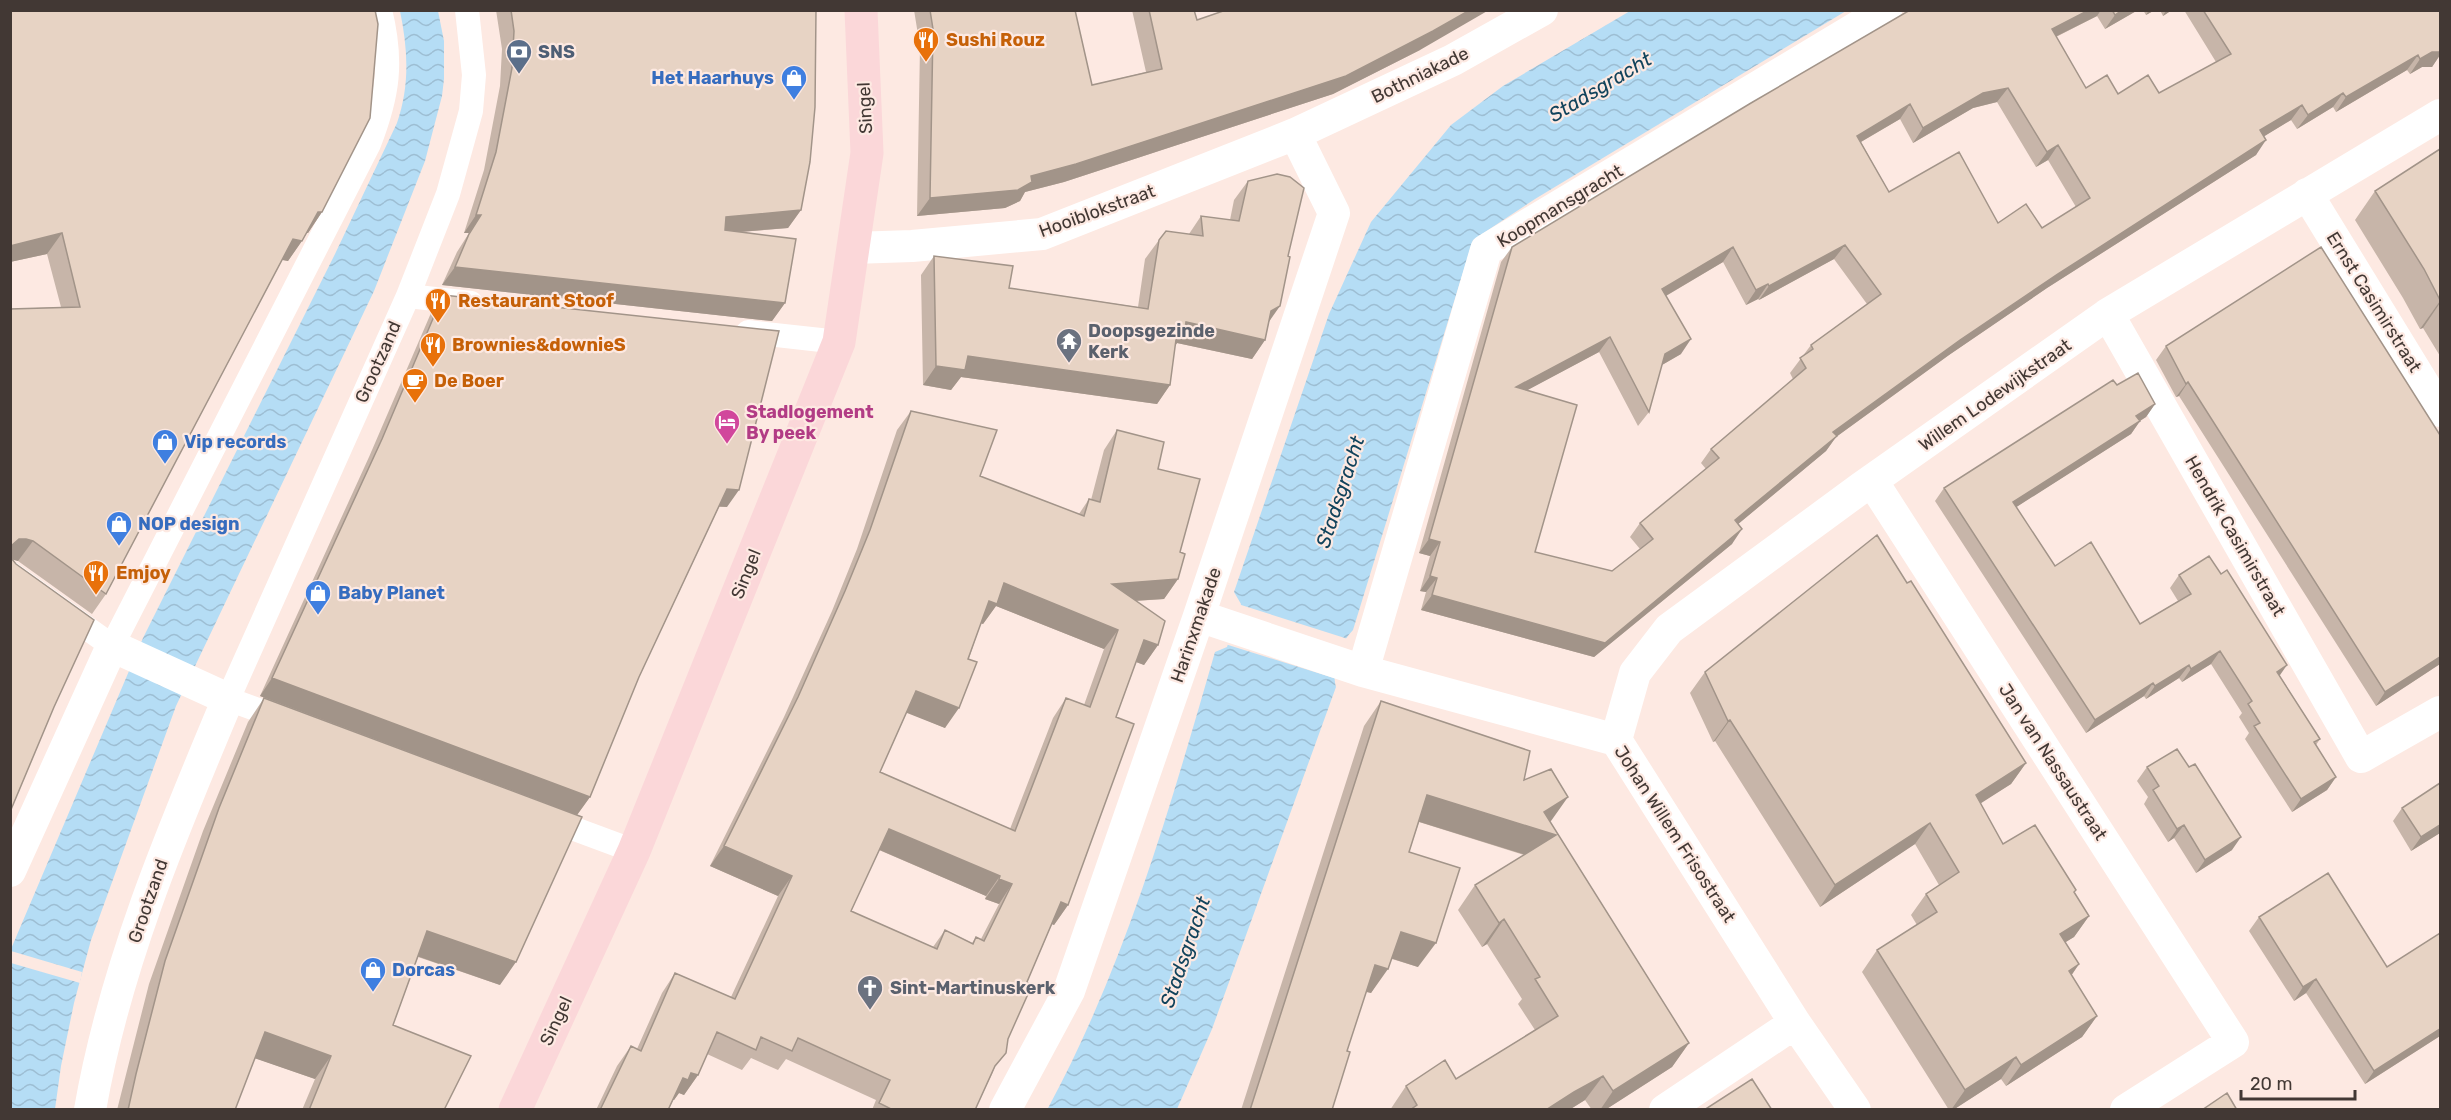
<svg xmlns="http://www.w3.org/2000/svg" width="2451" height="1120" viewBox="0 0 2451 1120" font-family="Rubik,sans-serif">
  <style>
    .water { fill: url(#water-waves) }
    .pier { fill: #fde9e2 }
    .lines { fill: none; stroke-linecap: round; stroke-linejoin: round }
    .pedestrian { stroke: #fff; stroke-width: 24 }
    .minor { stroke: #fff; stroke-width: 32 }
    .secondary { stroke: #fbd7d9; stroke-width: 33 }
    .wall { fill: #c7b5a9; fill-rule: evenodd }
    .shaded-wall { fill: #a29489 }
    .building { fill: #e7d3c4; stroke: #a29489; stroke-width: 1.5; fill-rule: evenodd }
    .labels { text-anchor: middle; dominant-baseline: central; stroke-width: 4.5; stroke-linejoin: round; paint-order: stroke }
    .food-label { font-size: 18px; font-weight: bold; fill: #c56008; stroke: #fde9e2; text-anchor: start }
    .service-label { font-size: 18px; font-weight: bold; fill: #4e5e75; stroke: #fde9e2; text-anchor: start }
    .street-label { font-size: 18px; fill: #423834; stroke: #fde9e2 }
    .shop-label { font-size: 18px; font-weight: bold; fill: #366cbe; stroke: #fde9e2; text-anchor: start }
    .worship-label { font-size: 18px; font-weight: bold; fill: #5b616d; stroke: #fde9e2; text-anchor: start }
    .hotel-label { font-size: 18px; font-weight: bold; fill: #b23c85; stroke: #fde9e2; text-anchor: start }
    .water-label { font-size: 20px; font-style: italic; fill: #11435c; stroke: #fde9e2 }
  </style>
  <defs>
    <pattern id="water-waves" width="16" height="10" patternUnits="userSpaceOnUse" patternTransform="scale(1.5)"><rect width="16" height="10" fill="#b5ddf5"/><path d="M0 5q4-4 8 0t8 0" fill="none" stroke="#9dbed3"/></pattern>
  </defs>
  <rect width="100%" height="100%" fill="#fde9e2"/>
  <!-- water -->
  <path class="water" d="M400,11h38l6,30v38l-2,17 -17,65 -51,130 -198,415 -85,234 -17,63 -13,63 -6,43 -44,1v-161l132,-311 192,-384 62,-131c13,-38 11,-73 3,-112z
    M1630,11h216l-311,188 -62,41 -120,390c-14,14 -22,38 -17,57l-124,342 -35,80 -130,1c78,-144 123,-302 168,-458l12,-5 14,-43 -7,-12 95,-278 42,-92 80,-97 52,-39z"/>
  <!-- pier -->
  <path class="pier" d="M1238,604l110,35 -11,40 -112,-35z
    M11,951l71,21 -2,11 -69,-20z"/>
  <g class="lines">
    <!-- pedestrian -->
    <path class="pedestrian" d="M408,296l63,7
      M748,332l91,10
      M10,573l102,73 257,-502c19,-49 24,-82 11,-134
      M288,721l-60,-22 180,-403 40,-102 23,-83 3,-36 -7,-65
      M545,818l89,33"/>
    <!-- minor -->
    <path class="minor" d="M2307,194l133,217
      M853,248l59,-2 130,-12 253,-100 158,-74 89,-50
      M2108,314l253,443 79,-45
      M1872,481l361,561 -107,68
      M1199,616l164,55 253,69 179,283 60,87
      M1363,671l123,-421 400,-240
      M1616,740l19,-67 34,-44 192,-141 247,-174 332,-199
      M10,871l102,-225 116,53c-56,133 -113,267 -138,411
      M1005,1110l64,-119 130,-375 135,-403 -39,-79
      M1665,1110l130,-87"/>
    <!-- secondary -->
    <path class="secondary" d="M515,1110l119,-259 205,-509 28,-189 -6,-143"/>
  </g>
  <!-- wall -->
  <path class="wall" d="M10,10l312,202 -14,21h-1l-19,28 -6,-1 -176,334 -14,20 -74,-53 -6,-2 42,148 -44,105v-503l51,-2 -14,-53 -37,8z
    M496,10h320l-15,200 -13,18 -47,4 44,71 -13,18 -330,-36 15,-33 12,-19h-5l20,-63 16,-84 2,-37z
    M914,10h161l17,75 54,-13 -14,-62h62l3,10 223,30 -87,44 -269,88 -39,10 -5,9 -15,7 -88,8 3,-169z
    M1910,10h228l-33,19 -8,-13 -41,21 30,51 32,6 41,-1 57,-31 -32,-52h256v45l-8,12h-10l-12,7 -3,-4 -71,42 -3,-5 -36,22 -6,-9 -27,16 -8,19 -209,133 -98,67 -113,82 -10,14 -88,73 -6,20 -138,113 -173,-47 5,-18 -6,-1 10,-35 -11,-3 82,-291 11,-15zM1997,102l39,65 12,-7 28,47 -34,21 -44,-5 -109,-31 -28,-50 39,-23 13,24 60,-35zM1834,259l33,45 -56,41 -21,28 3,6 -82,70 -10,14 5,6 -66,54 -10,14 10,12 -28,22 -77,-19 -8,-162 72,-38 39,74 11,-14 13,-47 19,-11 -15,-58 57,-34 23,43 12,-6 1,1z
    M2143,10h12l-9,5z
    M2160,10h12l-9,6z
    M2440,149v207l-17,-28 -3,1 -17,-31 -48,-78 20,-29z
    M1248,181l21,141 -4,18 -13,19 -75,-16 -2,3 -5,39 -13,19 -196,-27 -10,13 -28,-5 -2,-110 13,-19 75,32 129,19 7,-48 14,-19 30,-6 12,-18 29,4 4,-20z
    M443,295l284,212h-8l-80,170 -49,120 -13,18 -317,-119 109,-239 62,-144z
    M2166,346l274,318 -64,42 -197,-310 -3,1 -20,-37z
    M2117,385l38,19 -9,13 -6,4 -9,13 -115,73 39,59 85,58 38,-23 -8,-13 9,-13 101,101 40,63 -4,6 20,32 -9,13 -35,22 -47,-73 4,-6 -10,-16 3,-4 -31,-49 -29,18 -3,-4 -33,21 -2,-3 -58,37 -151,-232 9,-13z
    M911,411l69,65 99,38 10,-15 2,1 13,-50 13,-20 41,39 22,83 -2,27 -14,20 -28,2 22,44 -14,20 -8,-3 -20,55 -48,188 -14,20 -2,-1 -25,58 -35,92 -17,36h-103l4,-10 -90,-41 -8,11 -27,-12 -9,12 -35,-16 -9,21 -14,20 -5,-2 -5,7h-1l-5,10h-72l21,-44 14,-20 6,3 25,-56 13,-20 56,24 47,-101 -68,-30 74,-149 48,-106 25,-62 40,-119zM996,606l108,43 -20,56 -18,-7 -13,20 -43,111 -130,-57 27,-60 38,16 36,-105 2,1zM879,850l107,46 -1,3 14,5 -18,35 -5,-2 -4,6 -27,-13 -12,17 -82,-36z
    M1907,583l119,180 -15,21 -31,19 23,41 71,49 15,23 -15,21 -9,5 14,22 -8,12 26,40 -15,21 -76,49 -5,-7 -48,31h-4l-87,-138 15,-22 40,-25 -6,-10 15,-21 13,-9 -24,-41 -95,63 -105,-166 -2,1 -23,-49 15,-21z
    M264,698l236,287 -82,-28 -25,68 51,85h-142l13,-31 -60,-21 -20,52h-118l32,-126 54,-153 45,-109z
    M1381,701l143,79 165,263 -17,24 -67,43h-13l-7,-10 -16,10h-179l16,-24 50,-7 79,-49 -17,-26 4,-5 -35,-55 -5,3 -24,-37 17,-25 49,-30 -105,-33 -10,30 9,115 -26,-8 -21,34 -5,-1 -19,59 -15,59h-91l123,-384z
    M2147,767l85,83 -36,23 -22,-35 -6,4 -24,-38 4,-7 -11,-16z
    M2402,808l38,25 -29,18 -18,-30z
    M2259,917l128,50 53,-34v103l-75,48 -59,-91 -12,8 -45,-70z"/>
  <!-- shaded-wall -->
  <path class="shaded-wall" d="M1470,10h19l-69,40 -87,44 -269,88 -39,10 -5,9 -15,7 -88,8 13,-18 101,-22z
    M2089,10h12l-4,6 -56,28 11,-15z
    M2122,10h16l-33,19 10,-14z
    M2149,10h6l-9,5z
    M2166,10h6l-9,6z
    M2432,52h8v3l-8,12h-10l-12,7 10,-15z
    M2418,55l-11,15 -71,42 10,-15z
    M2008,88l-11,14 -24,6 -60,35 10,-15 60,-35z
    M2343,93l-10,14 -36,22 11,-14z
    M1910,104l-10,15 -53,31 10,-14z
    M2302,105l-11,15 -41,25 10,-15z
    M2266,140l-10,15 -209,133 -98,67 -113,82 -10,14 -101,84 10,-15 98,-88 127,-92 98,-66z
    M2058,145l-10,15 -12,7 11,-15z
    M801,210l-13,18 -75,6 13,-17z
    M318,212h4l-14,21h-4z
    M476,215h5l-12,18h-5z
    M62,233l-15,21 -37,8v-16z
    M293,239l9,2 -14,20 -10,-2z
    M1845,245l-11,14 -75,41 10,-14z
    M1733,247l-10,15 -71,42 10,-15z
    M455,267l330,36 -13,18 -330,-36z
    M1768,284l-10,15 -12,6 10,-15z
    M2440,301v2l-17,25 -3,1z
    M1280,306l-14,20 5,-15z
    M1186,322l79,18 -13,19 -75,-16 -6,9 6,-20z
    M1610,337l-11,15 -94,50 11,-15z
    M1691,339l-10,15 -26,15 10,-15z
    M968,356l202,29 -13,19 -196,-27 -10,13 -28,-5 13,-19z
    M2188,382l-9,14 -3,1 10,-13z
    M2155,404l-9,13 -19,12 9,-13z
    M2140,421l-9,13 -127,81 9,-13z
    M727,489l12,1 -12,17 -12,-1z
    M1742,529l-10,15 -138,113 -173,-47 11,-15 173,48z
    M19,539h7l7,2 -15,20 -8,-2 2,-14z
    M1429,539l11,3 -10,14 -11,-3z
    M1430,576l7,2 -11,14 -6,-1z
    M1178,579l-14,20 -66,4 14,-19z
    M1004,583l114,47 -14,19 -108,-43 -13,18 -8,-3 14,-20z
    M1144,640l14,5 -14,20 -13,-5z
    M2220,651l-9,13 -29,18 9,-13z
    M2440,657v7l-64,42 9,-14z
    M2189,665l-10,13 -33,21 9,-13z
    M2287,665l-9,13 -1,-6z
    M272,678l318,119 -13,18 -317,-119z
    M2153,683l-9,13 -58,37 9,-13z
    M916,691l43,17 -14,20 -43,-17z
    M1730,720l-15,21 -2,1 15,-21z
    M2026,763l-15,21 -50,32 15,-21z
    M2336,777l-9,13 -35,22 9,-13z
    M1427,795l117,17 24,-15 -17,24 -13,8 18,6 -17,24 -129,-40z
    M1930,823l-15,21 -95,63 15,-22z
    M2184,825l-10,13 -6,4 9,-13z
    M2440,825v8l-29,18 10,-14z
    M889,829l111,47 -14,20 -111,-48z
    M2241,837l-9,13 -36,23 9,-13z
    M724,846l68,30 -14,20 -68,-30z
    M999,879l13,5 -13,20 -14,-5z
    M1061,902l7,3 -14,20 -7,-3z
    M2089,916l-15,21 -29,18 15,-21z
    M1504,919l-17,25 -5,3 17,-24z
    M427,931l89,31 -16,23 -89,-31z
    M1401,932l35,11 -18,24 -34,-11z
    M2079,964l-15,22 5,-15z
    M1375,965l13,4 -17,24 -14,-4z
    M2316,979l-10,14 -12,8 9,-14z
    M2097,1016l-15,21 -76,49 15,-21z
    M2440,1029v7l-75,48 9,-13z
    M265,1032l66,24 -16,23 -67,-23z
    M1689,1043l-17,24 -67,43h-5l13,-19z
    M2016,1057l-15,22 -48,31h-2l14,-20z
    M691,1073l7,2 -14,20 -5,-2 -5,7 -5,-2 14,-20z
    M1603,1076l-18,24 -16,10h-23l28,-18z"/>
  <!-- building -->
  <path class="building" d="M10,10h365l3,14 -8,94 -48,94h-4l-16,29 -9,-2 -187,355 -73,-53 -7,-2h-7l-7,6 -1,13 5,6 78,56 -40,87 -44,105v-503l70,-2 -18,-74 -52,13z
    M511,10h305l-1,97 -5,55 -9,48 -75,7 -1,13 71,9 -11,64 -330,-36 14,-33 12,-19h-5l20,-63 16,-84 2,-37z
    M930,10h145l17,75 70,-16 -13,-59h45l3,10 29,-10h244l-37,21 -87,45 -270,88 -45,12 1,6 -14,8 -88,8 3,-169z
    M1910,10h179l-37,19 34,59 21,-13 11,19 30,-19 11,18 72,-39 -28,-44h237v42h-8l-12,7 -2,-4 -72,42 -3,-4 -35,22 -6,-10 -42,25 6,10 -208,134 -98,66 -127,92 4,4 -102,84 7,9 -137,114 -173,-48 5,-17 -7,-2 10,-34 -11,-3 83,-292 239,-144zM2008,88l39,64 11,-7 32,53 -48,30 -16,-24 -28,19 -39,-71 -70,40 -32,-56 53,-32 13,24 60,-35zM1845,245l36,49 -70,51 2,4 -13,9 6,10 -95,81 8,9 -79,65 13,16 -41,32 -77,-19 42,-147 -61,-18 94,-50 39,75 16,-58 26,-15 -29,-50 71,-42 23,43 12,-6 1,2z
    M2112,10h10l-7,5z
    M2440,149v151l-16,-31 -49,-78z
    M1277,174l13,3 14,11 -16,68 2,1 -10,49 -9,5 -6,29 -79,-18 -2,11 -7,-1 -7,53 -202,-29 -3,14 -29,-4 -2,-110 79,10 -4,22 139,21 11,-69 7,-9 37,5 -2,-20 38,5 9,-40z
    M2321,247l119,188v222l-55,35 -197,-310 -2,2 -20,-38z
    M443,295l336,36 -40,159 -12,-1 -88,188 -49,120 -318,-119 110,-239z
    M2138,373l17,31 -19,12 4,5 -127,81 42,64 36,-24 49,82 51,-30 -12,-19 30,-19 12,18 6,-4 60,95 -10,7 43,67 -6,3 22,35 -35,22 -47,-73 6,-3 -12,-19 4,-3 -32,-50 -29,18 -2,-4 -34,21 -2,-3 -58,37 -151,-232 169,-108 4,5z
    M911,411l86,19 -17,46 104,40 5,-17 11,3 17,-72 47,12 -6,27 42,10 -20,73 5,2 -7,25 -66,5 53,37 -7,24 -14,-5 -28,77 18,7 -66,181 -7,-3 -34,80 5,3 -24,54 -2,14 -11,13 -20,44h-82l-14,-7 11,-23 -92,-42 -6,13 -31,-14 -5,13 -39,-18 -19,43 -7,-2 -3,7 -5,-2 -15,32h-68l31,-64 10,5 34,-78 60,26 57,-123 -68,-30 74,-149 47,-106 25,-61zM1004,583l114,47 -28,77 -24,-9 -51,133 -135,-59 36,-81 43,17 18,-46 -9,-3 21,-58 8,3zM889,829l111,47 -1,3 13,5 -28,57 -8,-4 -3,7 -28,-14 -8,19 -86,-38z
    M1877,535l30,48 4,-2 115,182 -50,32 27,49 32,-19 41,65 -2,2 15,24 -29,18 19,30 -10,7 28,45 -76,49 -5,-8 -51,33 -88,-140 60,-38 -11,-18 33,-22 -29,-49 -95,62 -105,-165 -2,1 -23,-49z
    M264,698l318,119 -66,145 -89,-31 -34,94 78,31 -27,54h-135l22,-54 -66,-24 -30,78h-107l8,-36 29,-113 54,-153z
    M1381,701l149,50 -6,29 27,-11 17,28 -24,15 145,231 -76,48 -10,-15 -29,16 -28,18h-136l7,-5 -11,-19 39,-26 11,19 102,-63 -23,-37 5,-2 -36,-58 -5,4 -24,-38 81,-50 -129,-40 -18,57 51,16 -24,75 -35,-11 -13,37 -13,-4 -28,86 3,1 -18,58h-82z
    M2177,749l12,18 6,-3 46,73 -36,23 -21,-35 -7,4 -24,-39 6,-4 -12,-19z
    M2440,783v42l-19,12 -19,-29z
    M2328,873l59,94 53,-34v96l-66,42 -58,-92 -13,8 -44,-70z
    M1752,1079l20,31h-68z
    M2227,1093l10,17h-35z"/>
  <!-- icons -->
  <defs>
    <g id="restaurant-pin" transform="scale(1.35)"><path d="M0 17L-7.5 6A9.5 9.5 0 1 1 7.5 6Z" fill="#e8710a" stroke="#fde9e2"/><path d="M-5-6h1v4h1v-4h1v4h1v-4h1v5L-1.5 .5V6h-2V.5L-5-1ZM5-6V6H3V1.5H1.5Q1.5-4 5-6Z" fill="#fff"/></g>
    <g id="bank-pin" transform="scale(1.35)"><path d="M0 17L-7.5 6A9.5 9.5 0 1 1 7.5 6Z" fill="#5c6f8a" stroke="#fde9e2"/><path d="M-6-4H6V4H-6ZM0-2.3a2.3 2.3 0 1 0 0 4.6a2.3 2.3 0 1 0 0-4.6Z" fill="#fff"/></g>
    <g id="shop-pin" transform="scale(1.35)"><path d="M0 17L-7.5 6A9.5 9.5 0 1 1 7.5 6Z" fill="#3f7fe0" stroke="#fde9e2"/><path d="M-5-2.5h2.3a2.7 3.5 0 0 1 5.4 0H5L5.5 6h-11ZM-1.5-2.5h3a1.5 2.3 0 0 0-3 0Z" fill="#fff"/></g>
    <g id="temple-pin" transform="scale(1.35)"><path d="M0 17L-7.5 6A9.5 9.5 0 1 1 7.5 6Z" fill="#6b7280" stroke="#fde9e2"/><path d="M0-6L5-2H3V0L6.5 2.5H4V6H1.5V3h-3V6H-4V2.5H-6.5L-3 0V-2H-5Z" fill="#fff"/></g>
    <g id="cafe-pin" transform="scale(1.35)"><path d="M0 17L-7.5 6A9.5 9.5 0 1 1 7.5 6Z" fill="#e8710a" stroke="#fde9e2"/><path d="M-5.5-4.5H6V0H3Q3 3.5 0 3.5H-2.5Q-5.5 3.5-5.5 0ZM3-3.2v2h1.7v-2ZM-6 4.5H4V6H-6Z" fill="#fff"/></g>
    <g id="hotel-pin" transform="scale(1.35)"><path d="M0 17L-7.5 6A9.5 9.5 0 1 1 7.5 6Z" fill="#d1479c" stroke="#fde9e2"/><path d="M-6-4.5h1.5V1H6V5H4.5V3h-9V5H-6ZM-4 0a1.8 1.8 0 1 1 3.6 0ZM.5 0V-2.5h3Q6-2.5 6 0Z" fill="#fff"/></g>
    <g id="church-pin" transform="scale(1.35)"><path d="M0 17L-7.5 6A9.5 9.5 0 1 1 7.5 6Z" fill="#6b7280" stroke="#fde9e2"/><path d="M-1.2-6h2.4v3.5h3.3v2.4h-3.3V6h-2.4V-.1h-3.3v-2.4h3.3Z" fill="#fff"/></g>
  </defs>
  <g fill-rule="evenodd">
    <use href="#restaurant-pin" x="926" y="40"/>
    <use href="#bank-pin" x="519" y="52"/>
    <use href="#shop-pin" x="794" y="78"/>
    <use href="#restaurant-pin" x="438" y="301"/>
    <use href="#temple-pin" x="1069" y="341"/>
    <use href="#restaurant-pin" x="433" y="345"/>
    <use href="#cafe-pin" x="415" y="381"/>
    <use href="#hotel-pin" x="727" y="422"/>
    <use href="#shop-pin" x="165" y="442"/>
    <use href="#shop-pin" x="119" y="524"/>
    <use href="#restaurant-pin" x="96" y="573"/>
    <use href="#shop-pin" x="318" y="593"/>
    <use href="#shop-pin" x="373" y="970"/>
    <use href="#church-pin" x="870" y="988"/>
  </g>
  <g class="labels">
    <!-- food labels -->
    <g class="food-label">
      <text x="946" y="40">Sushi Rouz</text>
      <text x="458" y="301">Restaurant Stoof</text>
      <text x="452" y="345">Brownies&amp;downieS</text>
      <text x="434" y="381">De Boer</text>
      <text x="116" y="573">Emjoy</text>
    </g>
    <!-- service labels -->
    <g class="service-label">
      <text x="538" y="52">SNS</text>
    </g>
    <!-- street labels -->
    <g class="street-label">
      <text transform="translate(1420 75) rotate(-26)">Bothniakade</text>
      <text transform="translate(865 108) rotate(-93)">Singel</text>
      <text transform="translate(1560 206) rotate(-31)">Koopmansgracht</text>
      <text transform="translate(1097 211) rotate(-20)">Hooiblokstraat</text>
      <text transform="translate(2374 302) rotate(58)">Ernst Casimirstraat</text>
      <text transform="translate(378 362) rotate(-66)">Grootzand</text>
      <text transform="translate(1995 395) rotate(-35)">Willem Lodewijkstraat</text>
      <text transform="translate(2235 536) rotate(60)">Hendrik Casimirstraat</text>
      <text transform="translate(746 574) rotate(-68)">Singel</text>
      <text transform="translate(1196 625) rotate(-71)">Harinxmakade</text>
      <text transform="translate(2053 762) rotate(57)">Jan van Nassaustraat</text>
      <text transform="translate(1675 834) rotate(57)">Johan Willem Frisostraat</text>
      <text transform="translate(148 901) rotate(-71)">Grootzand</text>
      <text transform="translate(556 1021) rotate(-65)">Singel</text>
    </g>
    <!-- shop labels -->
    <g class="shop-label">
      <text x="774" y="78" text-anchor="end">Het Haarhuys</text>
      <text x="184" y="442">Vip records</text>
      <text x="138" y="524">NOP design</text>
      <text x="338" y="593">Baby Planet</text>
      <text x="392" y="970">Dorcas</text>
    </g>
    <!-- worship labels -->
    <g class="worship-label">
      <text x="1088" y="331">Doopsgezinde<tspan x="1088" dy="21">Kerk</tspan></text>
      <text x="890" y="988">Sint-Martinuskerk</text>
    </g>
    <!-- hotel labels -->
    <g class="hotel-label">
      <text x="746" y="412">Stadlogement<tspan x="746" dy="21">By peek</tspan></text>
    </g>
    <!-- water labels -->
    <g class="water-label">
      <text transform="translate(1600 87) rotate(-31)">Stadsgracht</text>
      <text transform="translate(1340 492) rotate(-72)">Stadsgracht</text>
      <text transform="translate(1185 952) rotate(-71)">Stadsgracht</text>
    </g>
  </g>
  <!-- border -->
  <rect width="2451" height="1120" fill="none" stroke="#423834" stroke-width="24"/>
  <!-- scale -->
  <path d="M2241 1090v9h114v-9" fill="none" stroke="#423834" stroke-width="3"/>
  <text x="2250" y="1090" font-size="18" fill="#423834" stroke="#fde9e2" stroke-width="4.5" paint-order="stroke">20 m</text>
</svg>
